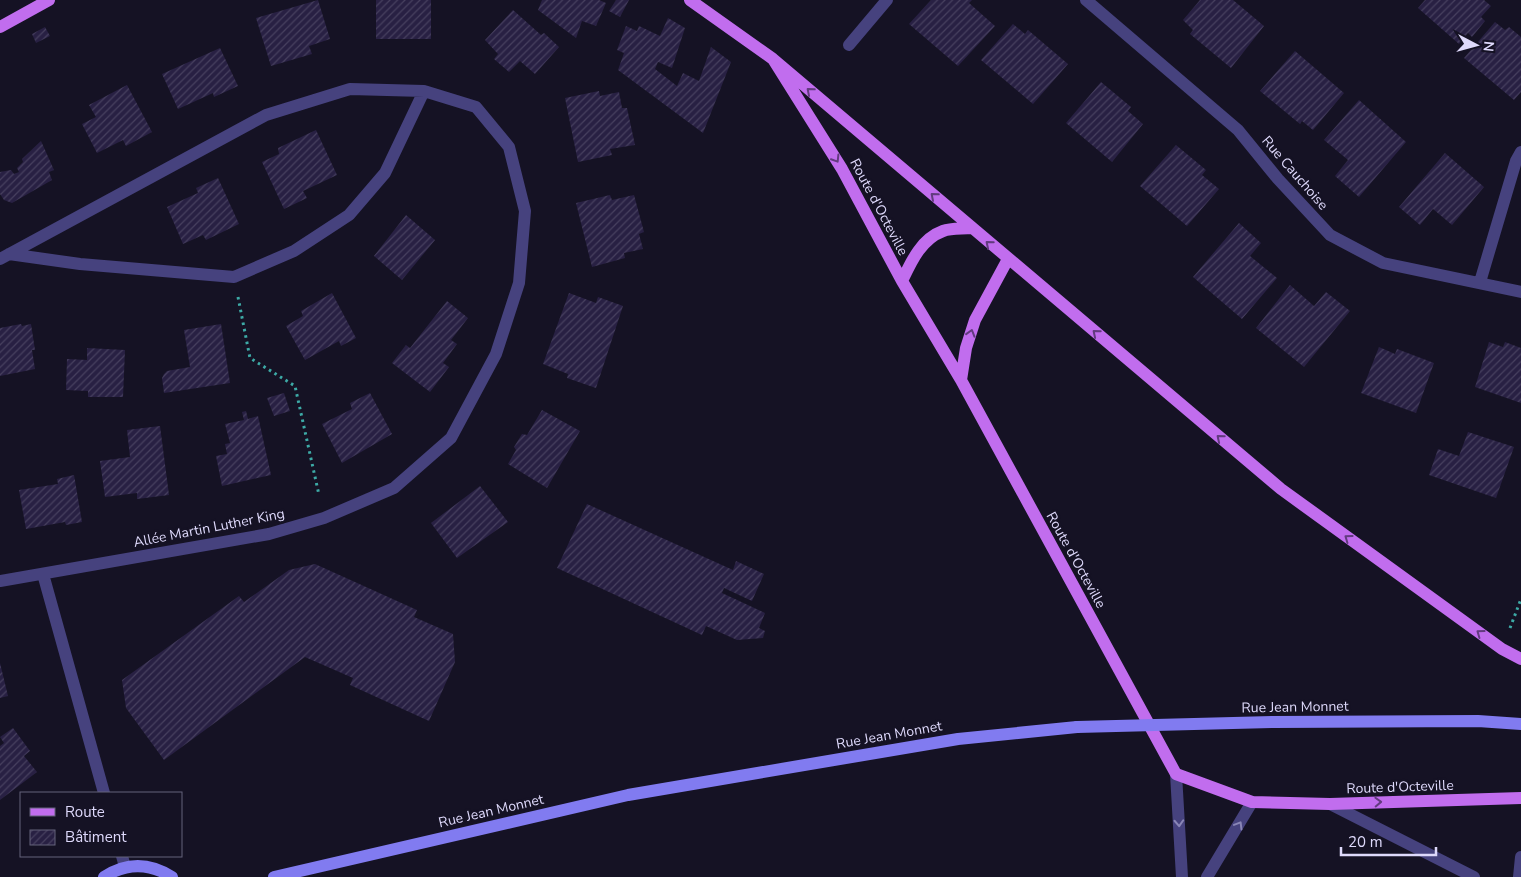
<svg xmlns="http://www.w3.org/2000/svg" width="1521" height="877" viewBox="0 0 1521 877" font-family="'Nunito Sans',sans-serif">
  <style>
    .building { fill: url(#building-hatch) }
    .lines { fill: none; stroke-linecap: round; stroke-linejoin: round }
    .path { stroke: #3daaa6; stroke-width: 3; stroke-dasharray: 2.5 4; stroke-linecap: butt }
    .street { stroke: #46427e; stroke-width: 12 }
    .secondary { stroke: #817bf0; stroke-width: 12 }
    .primary { stroke: #c16dee; stroke-width: 12 }
    .secondary-bridge { stroke: #817bf0; stroke-width: 12 }
    .oneway { stroke: #623b7f }
    .oneway2 { stroke: #8a86b6 }
    .labels { text-anchor: middle; dominant-baseline: central; stroke-width: 5; stroke-linejoin: round; paint-order: stroke }
    .street-label { font-size: 14px; fill: #ded9fb; stroke: #151224 }
  </style>
  <defs>
    <pattern id="building-hatch" width="6" height="6" patternUnits="userSpaceOnUse" patternTransform="scale(1.25)"><rect width="6" height="6" fill="#282043"/><path d="M-1 1l2-2M0 6l6-6M5 7l2-2" fill="none" stroke="#47405f"/></pattern>
  </defs>
  <rect width="100%" height="100%" fill="#151224"/>
  <!-- building -->
  <path class="building" d="M318,0l12,39 -21,7 3,8 -41,12 -15,-48z
    M376,0h55v39h-55z
    M542,0h57l7,3 -10,23 -14,-5 -6,17 -38,-28z
    M616,0h13l-9,17 -11,-6z
    M931,0h41l-3,3 26,23 -37,40 -49,-42z
    M1200,0h33l31,26 -33,42 -41,-34 3,-4 -10,-10z
    M1425,0h59l7,6 -10,11 4,4 -13,16 -4,-4 -9,11 -41,-36z
    M513,10l28,25 3,-2 15,14 -24,27 -15,-13 -11,11 -15,-13 4,-5 -13,-14z
    M668,18l17,10 -13,40 -14,-6 -3,7 22,17 6,-13 16,8 12,-34 20,15 -28,71 -85,-63 6,-17 -7,-3 9,-24 11,5 2,-5 21,10z
    M1495,22l10,8 4,-3 12,10v55l-7,8 -50,-42z
    M1013,24l12,10 3,-4 40,34 -35,40 -52,-44z
    M45,27l5,9 -14,7 -4,-9z
    M220,48l18,38 -24,11 -1,-4 -35,16 -16,-35z
    M1295,51l49,42 -31,37 -11,-9 -2,3 -40,-33z
    M1101,82l30,25 -3,4 15,13 -31,38 -46,-39z
    M127,85l25,47 -26,14 -3,-6 -26,13 -15,-29 14,-7 -7,-12z
    M599,91l1,5 19,-4 3,16h5l8,37 -25,4 2,6 -34,7 -13,-64z
    M1359,100l47,42 -47,55 -24,-21 13,-16 -24,-20z
    M316,130l21,45 -34,16 4,7 -23,11 -22,-47 17,-8 -1,-6z
    M41,141l13,29 -5,2 3,8 -40,23 -8,-3 -4,-6v-22l11,-2 3,4 5,-2 -2,-4 6,-6 -1,-3z
    M1176,145l30,25 -4,5 17,14 -32,37 -47,-40z
    M1445,153l39,34 -32,38 -19,-16 -13,16 -21,-18z
    M218,178l21,46 -33,16 -3,-5 -20,9 -16,-37 31,-14 -2,-5z
    M610,195l2,5 22,-5 10,37 -5,2 4,15 -19,4 1,5 -33,9 -16,-64z
    M406,215l29,25 -33,40 -28,-24z
    M1239,223l22,20 -11,13 27,22 -35,41 -49,-42z
    M1290,285l24,21 12,-14 24,19 -46,56 -48,-39z
    M332,293l24,45 -15,8 -2,-5 -34,19 -19,-34 17,-10 -2,-5z
    M569,293l27,10 2,-6 25,9 -27,82 -29,-10 1,-4 -25,-10z
    M447,301l21,17 -17,22 6,4 -14,19 6,4 -19,25 -38,-29 14,-18 4,3z
    M21,324l1,2 9,-2 4,26h-3l3,19 -35,7v-48z
    M221,324l9,59 -66,10 -2,-15 2,-4 3,-3 23,-4 -6,-37z
    M1489,342l14,5 2,-5 16,6v55l-46,-16z
    M1379,347l16,7 2,-5 37,14 -18,50 -55,-20z
    M87,348l38,2 -2,47h-35v-6l-22,-1 1,-31 20,1z
    M284,393l6,18 -16,5 -7,-18z
    M370,393l22,41 -50,29 -20,-39 30,-15 -2,-6z
    M542,410l38,21 -33,57 -39,-24 8,-14 -2,-3 8,-13 5,1z
    M246,411l2,8 10,-3 13,59 -49,11 -6,-30 11,-2 -2,-10 5,-1 -5,-19 19,-4 -2,-8z
    M160,426l9,69 -32,4v-6l-32,4 -5,-36 30,-4 -3,-27z
    M1468,432l46,15 -18,51 -67,-23 9,-26 21,7z
    M74,475l8,47 -16,3 -1,-3 -39,7 -7,-39 39,-6 -1,-5z
    M480,486l28,36 -51,36 -26,-35z
    M587,504l146,66 3,-9 28,13 -12,27 -28,-13 -2,5 43,20 -6,15 6,3 -2,7 -26,2 -31,-14 -4,9 -145,-67z
    M315,564l102,46 -3,7 39,17 2,28 -26,59 -79,-36 3,-7 -48,-21 -141,103 -38,-52 -4,-28 117,-84 5,6 45,-32z
    M0,663l8,33 -8,2z
    M13,728l17,23 -6,5 13,16 -37,28v-54l4,-3 -4,-6z"/>
  <g class="lines">
    <!-- path -->
    <path class="path" d="M238,297l12,61 45,28 24,109
      M1510,628l11,-29"/>
    <!-- street -->
    <path class="street" d="M1086,0l152,130 40,49 52,56 53,28 138,29
      M849,45l38,-45
      M9,254l71,10 154,13 60,-26 55,-36 36,-42 39,-82
      M0,259l266,-144 84,-26 74,2 52,16 33,40 16,64 -6,72 -23,71 -45,84 -57,50 -70,30 -55,16 -269,47
      M1480,282l36,-121 5,-9
      M43,574l61,219
      M1176,774l6,103
      M1330,804l144,73
      M122,856l3,11
      M1207,877l45,-75
      M1519,877l2,-20"/>
    <!-- secondary -->
    <path class="secondary" d="M1273,722l205,-1 43,3
      M104,877c23,-15 46,-14 68,0
      M274,877l354,-82 330,-56 119,-12"/>
    <!-- primary -->
    <path class="primary" d="M690,0l83,59 508,430 221,160 19,10
      M0,27l49,-27
      M773,59l69,110 60,112 59,99 215,394 76,28 78,2 191,-6
      M902,281c9,-19 19,-42 41,-50 8,-3 19,-2 28,-3
      M961,380l5,-32 9,-28 33,-61"/>
    <!-- secondary-bridge -->
    <path class="secondary-bridge" d="M1077,727l196,-5"/>
  </g>
  <!-- one-way arrows -->
  <defs><path id="oneway-chevron" d="M-2-3.5L2.5 0L-2 3.5" fill="none" stroke-width="1.6" stroke-linecap="round" stroke-linejoin="round" transform="scale(1.25)"/></defs>
  <g class="oneway">
    <use href="#oneway-chevron" transform="translate(810 91) rotate(-139)"/>
    <use href="#oneway-chevron" transform="translate(836 159) rotate(58)"/>
    <use href="#oneway-chevron" transform="translate(934 196) rotate(-139)"/>
    <use href="#oneway-chevron" transform="translate(989 244) rotate(-140)"/>
    <use href="#oneway-chevron" transform="translate(971 333) rotate(-73)"/>
    <use href="#oneway-chevron" transform="translate(1096 333) rotate(-140)"/>
    <use href="#oneway-chevron" transform="translate(1220 438) rotate(-140)"/>
    <use href="#oneway-chevron" transform="translate(1348 538) rotate(-144)"/>
    <use href="#oneway-chevron" transform="translate(1480 633) rotate(-144)"/>
    <use href="#oneway-chevron" transform="translate(1378 802) rotate(-2)"/>
  </g>
  <g class="oneway2">
    <use href="#oneway-chevron" transform="translate(1179 823) rotate(87)"/>
    <use href="#oneway-chevron" transform="translate(1239 825) rotate(-59)"/>
  </g>
  <g class="labels">
    <!-- street labels -->
    <g class="street-label">
      <text transform="translate(1295 173) rotate(49)">Rue Cauchoise</text>
      <text transform="translate(879 207) rotate(62)">Route d'Octeville</text>
      <text transform="translate(209 528) rotate(-11)">Allée Martin Luther King</text>
      <text transform="translate(1076 560) rotate(61)">Route d'Octeville</text>
      <text transform="translate(1295 707) rotate(-1)">Rue Jean Monnet</text>
      <text transform="translate(889 735) rotate(-10)">Rue Jean Monnet</text>
      <text transform="translate(1400 787) rotate(-2)">Route d'Octeville</text>
      <text transform="translate(491 811) rotate(-13)">Rue Jean Monnet</text>
    </g>
  </g>
  <!-- legend -->
  <rect x="20" y="792" width="162" height="65" fill="#151224" stroke="#65627a"/>
  <rect x="30" y="808" width="25" height="8" fill="#c16dee" stroke="#65627a"/>
  <text x="65" y="817" font-size="15" fill="#ded9fb">Route</text>
  <rect x="30" y="830" width="25" height="15" fill="url(#building-hatch)" stroke="#65627a"/>
  <text x="65" y="842" font-size="15" fill="#ded9fb">Bâtiment</text>
  <!-- north arrow -->
  <g transform="translate(1476 45) rotate(96)" stroke="#151224" stroke-width="4" paint-order="stroke">
  <path d="M0-4L9 19L0 12L-9 19Z" fill="#ded9fb"/>
  <text y="-8" font-size="14" font-weight="bold" text-anchor="middle" fill="#ded9fb">N</text>
  </g>
  <!-- scale -->
  <path d="M1341 847v8h95v-8" fill="none" stroke="#ded9fb" stroke-width="2.5"/>
  <text x="1348" y="847" font-size="15" fill="#ded9fb" stroke="#151224" stroke-width="4" paint-order="stroke">20 m</text>
</svg>
